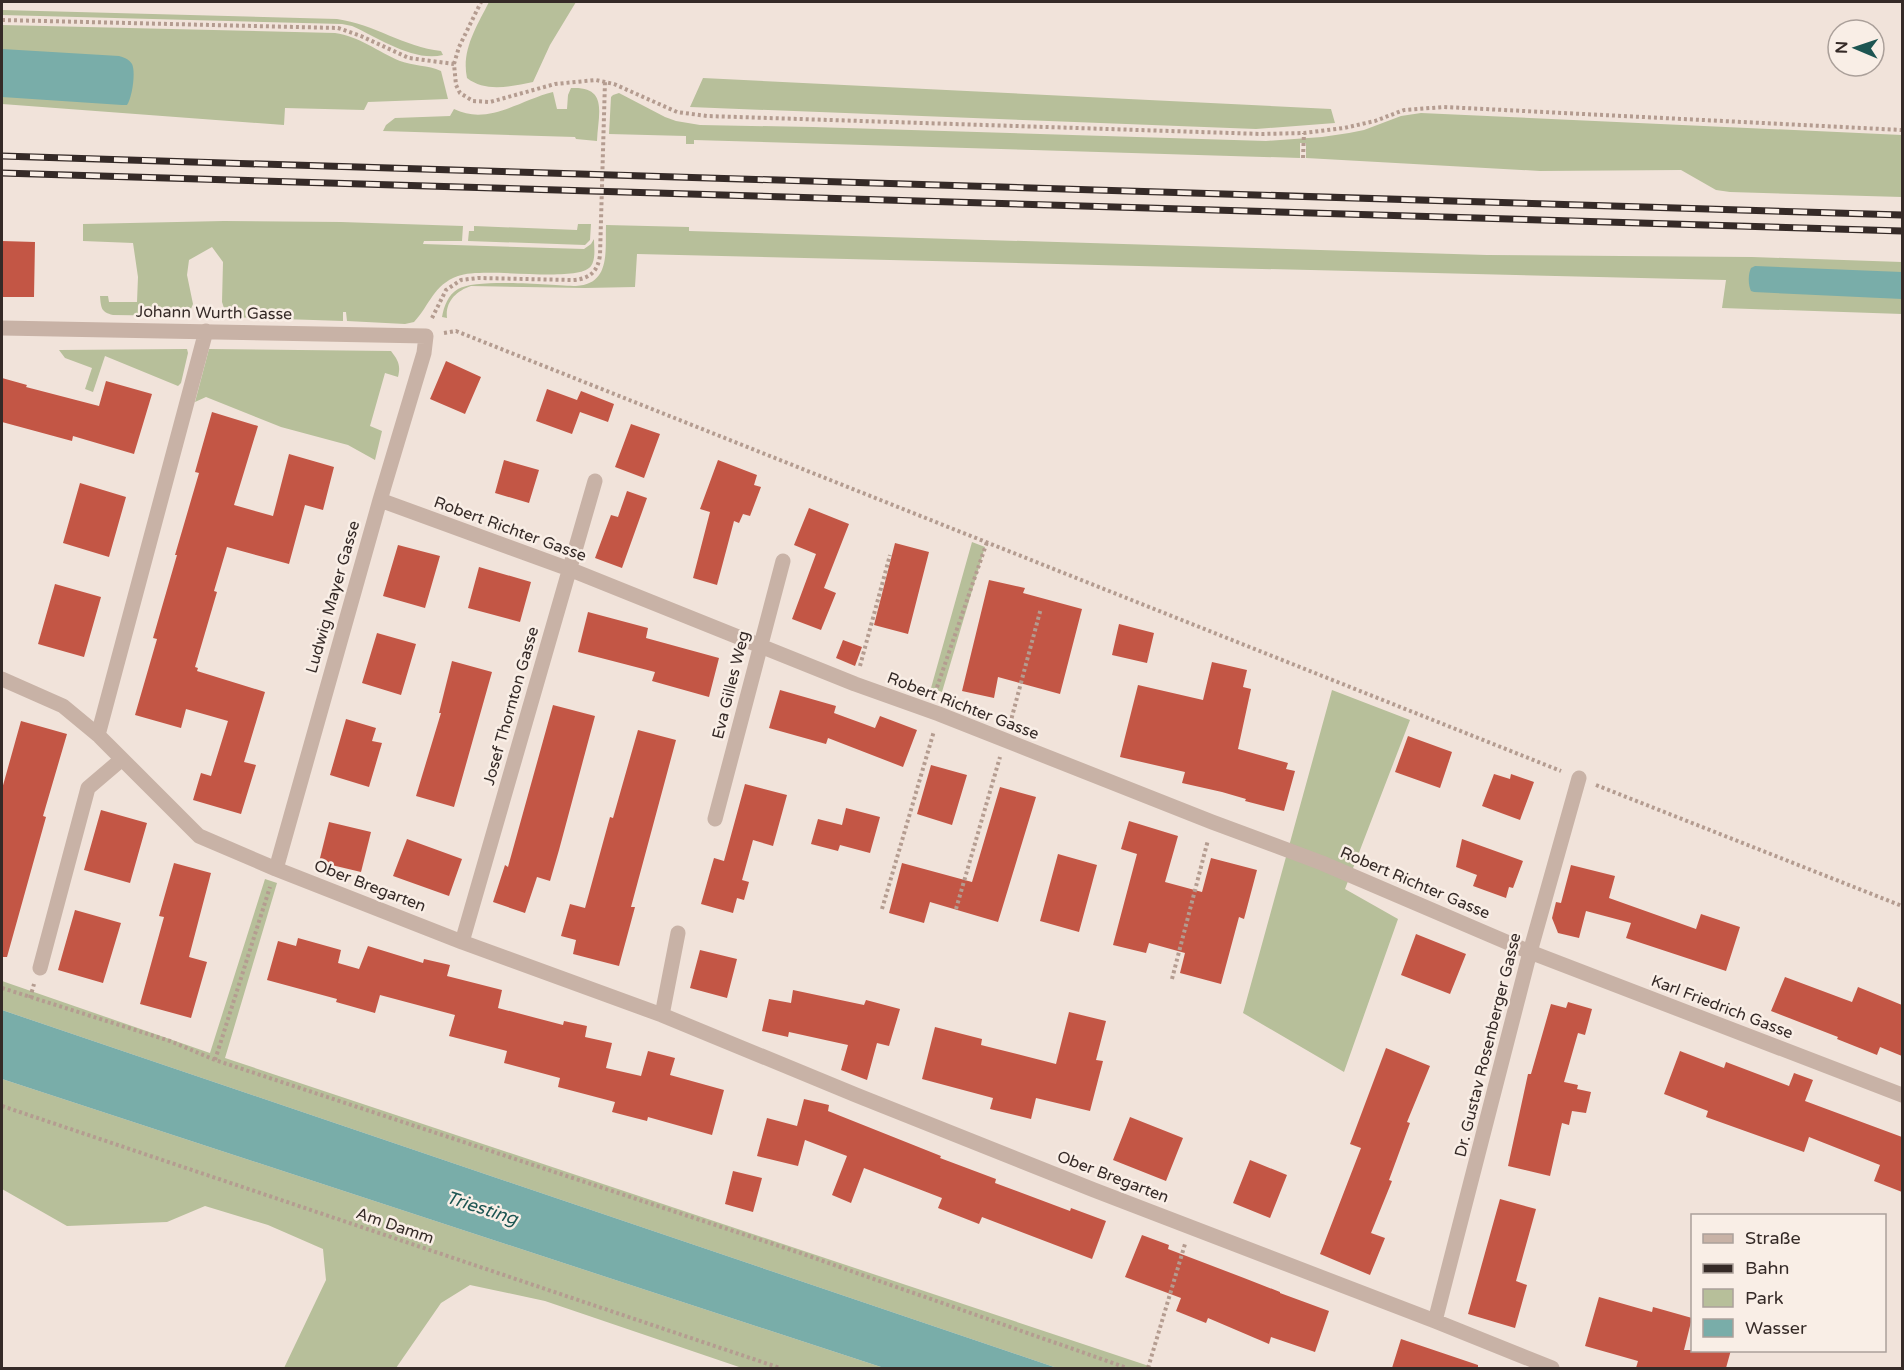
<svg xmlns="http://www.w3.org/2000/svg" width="1904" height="1370" viewBox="0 0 1904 1370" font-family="'Varela Round',sans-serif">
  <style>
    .green { fill: #b7bf9a }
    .water { fill: #79ada9 }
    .building { fill: #c35645 }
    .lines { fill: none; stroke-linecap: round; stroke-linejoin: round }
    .path { stroke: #b49c90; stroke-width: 4; stroke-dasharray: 3 3; stroke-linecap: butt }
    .minor { stroke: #c8b2a6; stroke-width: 15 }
    .rail-casing { stroke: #352a27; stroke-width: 7 }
    .rail { stroke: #f9eee6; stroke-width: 4.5; stroke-dasharray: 14; stroke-linecap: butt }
    .labels { text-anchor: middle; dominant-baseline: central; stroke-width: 5; stroke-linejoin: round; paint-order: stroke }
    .street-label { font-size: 16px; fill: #352a27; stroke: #f9eee6 }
    .water-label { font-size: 18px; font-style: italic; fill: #1d5552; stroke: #f9eee6 }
  </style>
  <rect width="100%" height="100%" fill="#f1e3da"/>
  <!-- green -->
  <path class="green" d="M489,2h87l-26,43 -17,37c-21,4 -47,11 -66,-4 -6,-28 10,-52 22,-76z
    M2,10l335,9c37,5 67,28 104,32l2,4c-30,7 -64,-17 -91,-29l-10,-2 -340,-9z
    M2,25l333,8c24,3 43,19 65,28 13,5 28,4 41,10l7,28 -80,3 -4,8 -79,-2 -1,17 -282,-21z
    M703,78l628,31 4,14 -79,6 -566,-22z
    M571,88c38,-2 27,26 26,53l-21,-2 -1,-2 -192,-6 3,-6 9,-7 55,-2 4,-7c34,17 66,-9 99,-17l4,17h10l1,-14z
    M619,93l46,24 11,4 24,4 113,2 453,14 56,-4 27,-4 15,-3 37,-14 20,-3 481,22v62l-172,-5 -14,-2 -35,-20 -141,1 -234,-13v-15h-6v15l-606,-18v4h-8v-8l-77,-2 2,-37 2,-2z
    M224,221l117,1 122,4 -1,15h-38l-1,3 161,5 7,-5 3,-5c0,8 2,20 -3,27 -13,18 -106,0 -133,10 -25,9 -28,29 -44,46l-9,2 -58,-3 -1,-9h-3v9l-116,-4 -5,-15 1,-40 -11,-15 -23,13 -2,15 6,29 -5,12 -75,-1c-12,-3 -12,-7 -13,-19h8l1,6h28l1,-25 -5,-34 -50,-2v-17z
    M578,224h13l-1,16 -5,5 -117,-4 1,-10h5v-5l103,4z
    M606,225l83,2v4l798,24 265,2 150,5v52l-180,-6 4,-28 -1089,-26 -2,33 -50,1 -114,-2c-15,5 -26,16 -24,32l-5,-1c2,-11 6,-22 16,-28 18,-11 94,-4 118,-3 35,-2 29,-35 30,-61z
    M187,349l1,4 -7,30 -3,3 -73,-30 -12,36 -8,-3 7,-21 -27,-10 -6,-8z
    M209,349l182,2c7,9 10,14 7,26l-13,-4 -15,53 12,5 -7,29 -27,-15 -67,-18 -75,-30 -11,5z
    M972,542l13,5 -43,145 -11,-4z
    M1332,690l78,30 -65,169 53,30 -54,153 -101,-59z
    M265,879l12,4 -52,175 930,310h-98l-1055,-358v-29l208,72z
    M2,1079l882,289h-142l-197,-67 -75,-16 -29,18 -45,65h-112l42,-88 -3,-31 -55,-24 -63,-19 -38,16 -100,4 -65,-37z"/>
  <!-- water -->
  <path class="water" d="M2,49l117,7c4,1 10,3 13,8 4,8 0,34 -5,41h-5l-120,-8z
    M1755,266l147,6v27l-148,-7 -3,-1c-3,-6 -3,-17 0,-23z
    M2,1010l1055,358h-173l-882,-289z"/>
  <!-- building -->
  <path class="building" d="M2,241l33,1 -1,55h-32z
    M446,361l35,16 -16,37 -35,-15z
    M2,378l25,7 -1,2 73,19 7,-25 46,13 -18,60 -61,-18 -1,5 -70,-19z
    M547,389l30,11 4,-9 33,13 -6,18 -28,-10 -8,22 -36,-13z
    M212,412l46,14 -24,79 39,11 16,-62 45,13 -11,43 -18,-5 -16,59 -62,-17 -13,44 3,1 -22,75 3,1 -1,3 68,21 -21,70 12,3 -15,49 -48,-14 8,-27 10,3 17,-55 -42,-12 -5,19 -46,-13 22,-76 -4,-1 24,-83h-2l24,-82 -4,-1z
    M631,424l29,10 -16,44 -29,-11z
    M504,460l35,10 -10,33 -34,-10z
    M718,460l39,15 -3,10 7,2 -11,29 -7,-2 -4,9 -5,-2 -17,64 -24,-7 17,-66 -10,-3z
    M80,483l46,14 -17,60 -46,-14z
    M627,491l20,7 -25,70 -27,-10 16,-43 7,2z
    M809,508l40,16 -25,64 12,5 -15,37 -29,-11 24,-65 -22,-9z
    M895,543l34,9 -21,82 -34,-9z
    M398,545l42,11 -15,52 -42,-12z
    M479,567l52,15 -11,40 -52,-14z
    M989,580l36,8 -2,5 59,16 -22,85 -62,-17 -4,21 -32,-7z
    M55,584l46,13 -17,60 -46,-13z
    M588,612l60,16 -2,10 73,20 -10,39 -57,-16 3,-9 -77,-20z
    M1119,624l35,9 -7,30 -35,-8z
    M377,633l39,11 -15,51 -39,-12z
    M843,640l19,7 -7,19 -19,-8z
    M452,661l40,11 -38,135 -38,-11 25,-83h-2z
    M1212,662l35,8 -4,17 8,2 -13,60 50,14 -2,6 9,2 -11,40 -39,-10 1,-2 -24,-7 -40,-9 3,-11 -65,-15 18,-72 65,15z
    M780,690l56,16 -2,7 41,15 5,-12 37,14 -14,37 -75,-29 -2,6 -57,-16z
    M553,705l42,11 -36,134 -9,31 -13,-4 -12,36 -32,-11 12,-37 3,2z
    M346,719l30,9 -4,13 10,2 -13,44 -39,-12z
    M21,721l46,13 -24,82 3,1 -39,140h-5v-168z
    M638,730l38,10 -45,167h4l-16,59 -46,-12 3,-14 -15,-4 9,-32 15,4 25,-91 3,1z
    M1408,736l44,16 -12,36 -45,-16z
    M931,765l36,10 -15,50 -35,-11z
    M1494,774l16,5 1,-5 23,8 -14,38 -38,-14z
    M745,784l42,11 -14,51 -20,-6 -11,40 7,2 -5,18 -7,-2 -4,15 -32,-9 13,-46 10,3z
    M1000,787l36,10 -38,125 -68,-20 -6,21 -35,-10 13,-50 70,19z
    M846,808l34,9 -10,36 -30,-8 -2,6 -27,-7 7,-25 24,6z
    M101,810l46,13 -17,60 -46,-13z
    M1129,821l49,15 -13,46 37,10 9,-34 46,12 -13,49 -5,-2 -18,67 -41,-11 5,-20 -36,-10 -3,10 -33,-8 24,-91 -16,-5z
    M329,822l42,10 -10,40 -42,-10z
    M407,839l55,20 -13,37 -56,-20z
    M1462,839l61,22 -10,27 -4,-1 -3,11 -33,-12 4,-11 -21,-8z
    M1058,854l39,11 -18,67 -39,-11z
    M174,863l37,10 -22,84 18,5 -16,56 -51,-14 24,-87 -5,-1z
    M1571,865l44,11 -6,22 87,31 5,-15 39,13 -14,44 -100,-33 5,-15 -45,-12 -7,27 -21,-5 -6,-15 4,-16 5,1z
    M75,910l46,13 -18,60 -45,-13z
    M1416,934l50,20 -16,40 -49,-19z
    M298,938l43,12 -3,13 21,6 9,-23 55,17 1,-4 26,6 -3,11 55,14 -4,18 65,17 1,-4 23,5 -2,11 27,6 -6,25 35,8 7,-25 27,7 -5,17 54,15 -12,45 -64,-18 -1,4 -35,-9 3,-10 -57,-15 2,-9 -56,-15 3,-12 -58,-15 6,-21 -75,-20 -5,18 -39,-11 1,-3 -70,-19 11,-39 18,5z
    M700,950l37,9 -10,39 -37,-10z
    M1785,977l67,25 6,-15 44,18v51l-22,-9 -3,8 -40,-16 1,-2 -67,-26z
    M793,990l71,15 2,-5 34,9 -11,37 -12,-3 -10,37 -26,-10 7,-25 -59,-13 -1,5 -26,-6 7,-32 22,4z
    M1568,1002l24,7 -7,26 -7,-2 -14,49 14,3 -1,4 14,3 -5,21 -14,-2 -3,14 -7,-2 -12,53 -42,-10 20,-92h3l20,-70 15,4z
    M1069,1012l37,9 -10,39 7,1 -13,50 -54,-13 -5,21 -41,-10 3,-11 -71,-19 13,-52 47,12 -1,6 75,19z
    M1386,1048l44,18 -23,56 3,1 -21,57 3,1 -21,52 14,5 -15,37 -50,-21 41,-106 -11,-4z
    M1680,1051l44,17 2,-6 63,24 5,-13 19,7 -8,21 97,36v55l-28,-11 6,-16 -71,-28 -5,15 -98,-35 2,-6 -44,-17z
    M804,1099l25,6 -1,6 113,45 -1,2 56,21 -1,4 75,28 1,-3 35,13 -14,38 -110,-42 -3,7 -41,-16 4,-10 -78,-30 -13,35 -19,-8 15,-39 -42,-16 -7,26 -41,-10 10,-38 30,8z
    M1130,1117l53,21 -17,43 -53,-21z
    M1250,1160l37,15 -17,43 -37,-15z
    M733,1171l29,7 -9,34 -28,-8z
    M1500,1199l36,10 -20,72 11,4 -12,43 -47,-14z
    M1142,1235l27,10 -1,4 76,29 36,14v1l49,18 -14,41 -44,-15 -2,7 -61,-26 -2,5 -30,-12 5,-13 -56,-21z
    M1599,1297l53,15 1,-5 39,11 -8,32h47l-5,18h-90l2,-7 -53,-15z
    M1401,1339l77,26v3h-86z"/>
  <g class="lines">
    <!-- path -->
    <path class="path" d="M2,20l336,8 23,8 48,22 45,6 2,21 4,8 13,8 17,1 65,-18 41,-4 18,4 63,28 30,4 555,18 42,-1 40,-5 31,-7 29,-11 40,-3 458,23
      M454,64l5,-17 22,-45
      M1303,158l1,-25
      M432,318l14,-28 15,-10 17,-2 95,2c17,-1 25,-9 27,-25l5,-174
      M444,333l12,-2 1105,440
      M860,666l30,-111
      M935,693l52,-151
      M1010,724l31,-116
      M1596,785l306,121
      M882,909l52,-178
      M956,909l44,-152
      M1172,979l36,-139
      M2,988l168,53 45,19 582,192 330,116
      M30,998l4,-14
      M215,1060l55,-173
      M2,1106l778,262
      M1148,1368l37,-124"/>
    <!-- minor -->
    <path class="minor" d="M2,328l424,8 -2,17 -44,147 -104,369
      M380,500l189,69 286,115 84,30 273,108 110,41 208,89 372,143
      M2,679l61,27 35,29 101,101 77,33 186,73 200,73 194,80 238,95 341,131 117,47
      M98,735l108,-404
      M715,819l68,-258
      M462,942l133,-461
      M40,968l48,-180 34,-29
      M662,1015l16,-82
      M1435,1321l95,-369 49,-174"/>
    <!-- rail casing -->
    <g class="rail-casing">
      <path id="rail" d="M2,156l1900,59
        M2,173l1900,58"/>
    </g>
    <!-- rail -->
    <use href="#rail" class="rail"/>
  </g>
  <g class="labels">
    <!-- street labels -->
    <g class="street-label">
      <text transform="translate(214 313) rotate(1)">Johann Wurth Gasse</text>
      <text transform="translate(510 529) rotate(20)">Robert Richter Gasse</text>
      <text transform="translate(333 597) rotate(-74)">Ludwig Mayer Gasse</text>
      <text transform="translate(731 685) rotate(-76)">Eva Gilles Weg</text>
      <text transform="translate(511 706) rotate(-74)">Josef Thornton Gasse</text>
      <text transform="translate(963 706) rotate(21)">Robert Richter Gasse</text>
      <text transform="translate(1415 883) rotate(23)">Robert Richter Gasse</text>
      <text transform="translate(370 886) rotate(21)">Ober Bregarten</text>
      <text transform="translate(1722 1007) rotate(21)">Karl Friedrich Gasse</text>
      <text transform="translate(1488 1045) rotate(-76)">Dr. Gustav Rosenberger Gasse</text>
      <text transform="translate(1113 1177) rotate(21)">Ober Bregarten</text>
      <text transform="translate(395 1226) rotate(19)">Am Damm</text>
    </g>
    <!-- water labels -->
    <g class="water-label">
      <text transform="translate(482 1208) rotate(18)">Triesting</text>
    </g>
  </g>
  <!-- border -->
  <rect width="1904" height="1370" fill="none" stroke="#352a27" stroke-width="6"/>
  <!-- legend -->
  <rect x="1691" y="1214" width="195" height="138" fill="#f9eee6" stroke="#aba09a" stroke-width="1.5"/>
  <rect x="1703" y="1234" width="30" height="9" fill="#c8b2a6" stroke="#aba09a" stroke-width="1.5"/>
  <text x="1745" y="1244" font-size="18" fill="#352a27">Straße</text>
  <rect x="1703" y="1264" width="30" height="9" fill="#352a27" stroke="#aba09a" stroke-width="1.5"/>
  <text x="1745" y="1274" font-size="18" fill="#352a27">Bahn</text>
  <rect x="1703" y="1289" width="30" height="18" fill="#b7bf9a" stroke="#aba09a" stroke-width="1.5"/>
  <text x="1745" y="1304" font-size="18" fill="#352a27">Park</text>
  <rect x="1703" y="1319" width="30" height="18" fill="#79ada9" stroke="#aba09a" stroke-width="1.5"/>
  <text x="1745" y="1334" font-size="18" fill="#352a27">Wasser</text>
  <!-- north arrow -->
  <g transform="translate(1856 48) rotate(272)"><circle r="28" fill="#f9eee6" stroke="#aba09a" stroke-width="1.5"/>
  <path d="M0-4.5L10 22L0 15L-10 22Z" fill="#1d5552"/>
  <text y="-9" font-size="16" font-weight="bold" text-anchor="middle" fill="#352a27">N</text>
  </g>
</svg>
